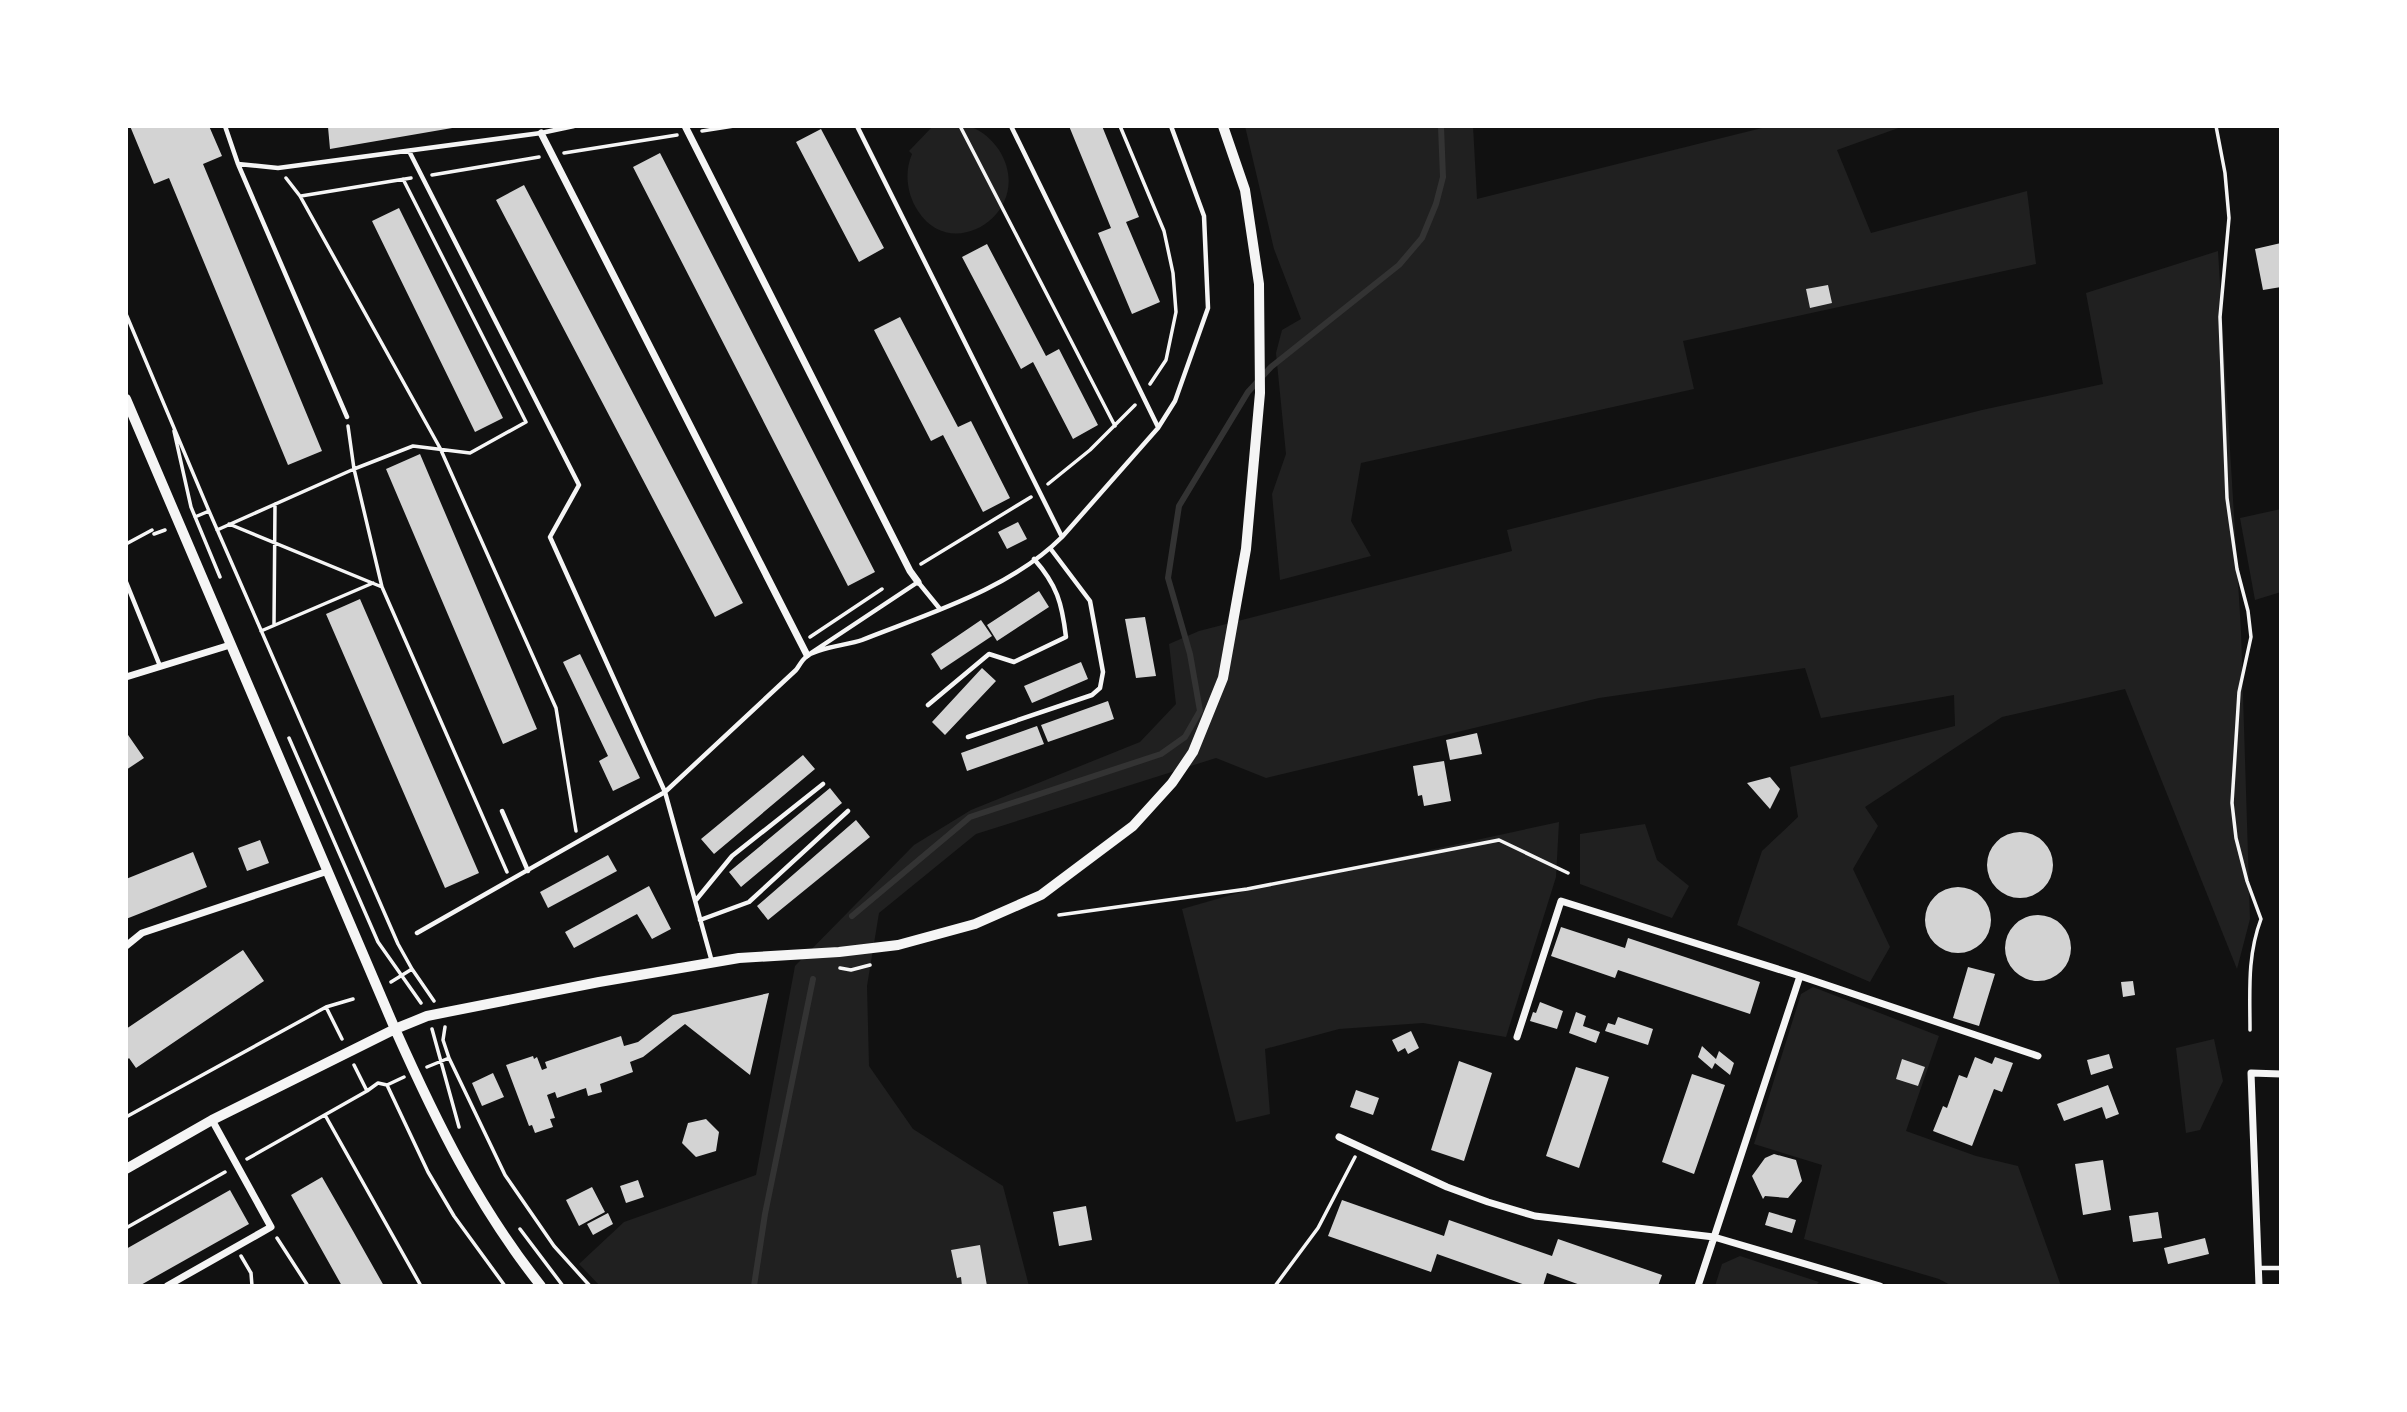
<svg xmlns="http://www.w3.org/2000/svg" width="2407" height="1412" viewBox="0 0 2407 1412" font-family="'IBM Plex Sans',sans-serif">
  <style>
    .green { fill: #202020 }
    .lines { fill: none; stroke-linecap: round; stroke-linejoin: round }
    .stream { stroke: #333; stroke-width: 6 }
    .building { fill: #d3d3d3 }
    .path { stroke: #f5f5f5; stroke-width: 3.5 }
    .service { stroke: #f5f5f5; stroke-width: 4.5 }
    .minor { stroke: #f5f5f5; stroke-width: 7 }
    .tertiary { stroke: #f5f5f5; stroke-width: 10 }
  </style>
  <rect width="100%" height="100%" fill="#111"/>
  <!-- green -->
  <path class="green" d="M933,126c12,0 27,-2 38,1 12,4 21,13 28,23 38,60 -46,116 -81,61 -11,-17 -14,-38 -6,-57l-3,-3z
    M1245,126h228l4,73 293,-73h134l-67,24 34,83 156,-42 9,73 -353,77 11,48 -333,74 -10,58 20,35 -91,24 -8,-86 14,-40 -10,-101 6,-23 19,-11 -27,-70z
    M2218,251l23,380 9,288 -13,50 -112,-280 -123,28 -137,90 13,19 -25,43 37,78 -20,35 -133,-57 25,-74 36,-34 -8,-50 165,-41 -1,-31 -133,23 -16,-50 -206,30 -333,80 -50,-20 -240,76 -97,79 -12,73 2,80 44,63 90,57 26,100h-429l-21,-22 45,-42 132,-47 39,-209 119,-121 57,-35 169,-68 36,-38 -7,-60 30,-13 313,-80 -5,-21 475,-120 121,-26 -17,-91z
    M2281,509v83l-26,8 -15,-82z
    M1559,822l-3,55 -50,160 -83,-14 -84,6 -74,20 5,65 -34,8 -54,-213 77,-22z
    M1645,824l12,36 32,26 -17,32 -92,-34v-50z
    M1813,987l126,49 -33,95 70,25 42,10 43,120h-109l-13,-7 -135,-40 18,-74 -68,-21 47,-150z
    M2214,1039l9,42 -23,49 -14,3 -10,-85z
    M1740,1256l79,26 -4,4h-100l7,-22z"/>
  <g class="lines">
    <!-- stream -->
    <path class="stream" d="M852,916l118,-99 191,-63 24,-17 15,-26 -10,-57 -22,-76 11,-72 69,-114 23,-25 128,-102 23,-27 14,-34 7,-27 -2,-51
      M754,1286l11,-72 48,-235"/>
  </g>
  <!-- building -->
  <path class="building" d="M130,126h79l13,30 -19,8 119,287 -34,14 -119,-287 -15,6z
    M335,126h123v1l-128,22 -2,-22z
    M1069,126h33l37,91 -13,5 34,80 -28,12 -34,-81 13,-5z
    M821,129l63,119 -25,14 -63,-120z
    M660,153l215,419 -27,14 -215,-419z
    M524,185l219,418 -28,14 -219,-417z
    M399,208l104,210 -28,14 -103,-211z
    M2281,243v44l-18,3 -8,-41z
    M987,244l59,112 13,-7 39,76 -25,14 -40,-77 -12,7 -59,-112z
    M1828,285l4,18 -22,5 -4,-19z
    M900,317l58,110 13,-6 39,77 -27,14 -40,-77 -12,6 -57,-111z
    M420,454l117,275 -34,15 -117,-275z
    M1018,522l9,17 -20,10 -9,-17z
    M1039,591l10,16 -52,34 -10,-16z
    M360,599l119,274 -34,15 -119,-274z
    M1145,617l11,59 -20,2 -11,-59z
    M981,620l11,16 -51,34 -10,-16z
    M580,654l60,124 -27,13 -14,-30 9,-5 -45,-94z
    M1081,662l7,17 -56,24 -8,-17z
    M982,668l14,13 -51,54 -13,-13z
    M1108,701l6,18 -66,23 -7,-17z
    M1037,726l7,18 -77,27 -6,-18z
    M126,732l18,26 -18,12z
    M1477,733l5,21 -32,6 -4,-20z
    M803,755l12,14 -101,85 -13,-15z
    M1444,761l7,40 -27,5 -2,-11 -4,1 -5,-30z
    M1770,777l10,12 -10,20 -23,-26z
    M830,788l12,15 -101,84 -12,-15z
    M856,820l14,17 -102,83 -11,-14z
    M1987 865a33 33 0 1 1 66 0a33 33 0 1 1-66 0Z
    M260,840l9,23 -22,8 -9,-23z
    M193,852l14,35 -81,32v-40z
    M608,855l9,16 -69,37 -8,-16z
    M649,886l22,43 -19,10 -15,-25 -63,34 -9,-16z
    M1925 920a33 33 0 1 1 66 0a33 33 0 1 1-66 0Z
    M2005 948a33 33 0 1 1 66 0a33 33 0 1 1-66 0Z
    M1561,927l64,21 3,-10 132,44 -10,32 -132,-44 -3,8 -64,-22z
    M243,950l21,31 -128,87 -7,-10 -3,3v-32z
    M1968,967l27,7 -16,52 -26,-8z
    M2133,981l2,14 -12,2 -2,-15z
    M769,993l-19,82 -65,-51 -42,33 -13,5 3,10 -33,12 2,8 -14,4 -2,-8 -29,10 -2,-6 -8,3 8,23 -5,1 3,8 -18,6 -3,-8 -3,1 -23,-61 27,-9 1,3 3,-2 5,13 5,-2 -2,-6 76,-26 3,10 14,-4 35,-27z
    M1540,1002l23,9 -6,18 -27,-8 3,-9 3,1z
    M1576,1012l10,4 -3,10 17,6 -4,11 -27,-10z
    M1618,1017l35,12 -5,16 -43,-14 3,-8 7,2z
    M1411,1031l8,17 -11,6 -3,-6 -7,4 -6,-12z
    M1702,1046l14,13 3,-8 15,12 -4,12 -15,-12 -3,6 -14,-12z
    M2109,1054l4,14 -22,7 -4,-15z
    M1975,1057l17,7 3,-7 18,6 -11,29 -8,-3 -22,57 -39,-15 10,-25 4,2 12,-33 8,3z
    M1902,1059l23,8 -7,19 -22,-7z
    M1459,1061l33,12 -28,88 -33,-11z
    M1576,1067l33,10 -30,91 -33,-12z
    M493,1073l11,24 -22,9 -10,-23z
    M1692,1074l33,11 -31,89 -32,-12z
    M2108,1085l11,29 -13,5 -4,-12 -38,14 -7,-17z
    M1356,1090l23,8 -6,17 -23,-8z
    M706,1119l13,13 -3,19 -20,6 -14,-14 6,-20z
    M1774,1154l22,6 6,21 -14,17 -23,-2 -2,3 -11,-23 13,-18z
    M2103,1160l8,50 -28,5 -8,-51z
    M322,1177l31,54 31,55h-42l-51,-91z
    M638,1180l6,17 -18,6 -6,-17z
    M592,1187l13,25 -26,14 -13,-26z
    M230,1190l19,34 -110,62h-13v-37z
    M1342,1200l102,36 5,-16 103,36 6,-17 104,36 -4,11h-75l-36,-13 -4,13h-15l-91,-32 -6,18 -103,-36z
    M1086,1206l6,34 -33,6 -6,-34z
    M1769,1212l27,8 -4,13 -27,-8z
    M2158,1212l4,26 -29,4 -4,-26z
    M608,1213l5,11 -20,11 -6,-11z
    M2205,1238l4,16 -41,10 -4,-16z
    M980,1245l7,41h-25l-1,-9 -4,1 -6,-28z"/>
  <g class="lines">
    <!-- path -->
    <path class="path" d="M960,126l155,300
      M1120,126l44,105 9,42 3,39 -10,48 -16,24
      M2216,126l9,47 4,45 -9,99 7,181 10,71 11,42 3,26 -12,55 -7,111 4,35 11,43 14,38c-14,37 -11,73 -11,111
      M702,131l32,-5
      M564,153l113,-18
      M432,175l107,-18
      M286,178l14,18 140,252 116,260 20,123
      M301,196l110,-18
      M126,314l83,197 189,433 14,25 22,32
      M348,426l6,43 28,118 125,285
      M174,431l17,76 29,70
      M1048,484l42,-34 45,-45
      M195,517l14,-6
      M229,524l153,63
      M217,530l137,-61 59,-23 57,7 56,-31 -123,-243
      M154,534l11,-4
      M126,544l26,-14
      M921,564l110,-67
      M274,624l1,-120
      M261,631l112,-48
      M810,637l72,-48
      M289,738l89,204 43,61
      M1059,915l188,-26 252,-49 69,33
      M840,968l11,2 19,-5
      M391,982l21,-13
      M326,1007l16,32
      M445,1027l-2,13 6,18 56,117 49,71 36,40
      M432,1029l27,98
      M354,1065l13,26 11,-8 9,2 41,87 26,44 51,70
      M427,1067l22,-9
      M387,1085l17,-8
      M325,1115l96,171
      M126,1117l200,-110 27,-8
      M247,1159l120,-68
      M126,1228l99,-56
      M520,1229l43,57
      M277,1238l31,48
      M241,1256l10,17 1,13
      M1275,1286l43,-58 37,-71"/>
    <!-- service -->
    <path class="service" d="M225,126l13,38 109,253
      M857,126l205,411
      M1011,126l147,301
      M409,151l170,334 -29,52 115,255 47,170
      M238,164l40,4 263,-35 33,-7
      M126,582l34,84
      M811,653l107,-71 22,27
      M928,705l61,-51 25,8 52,-25c-4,-34 -9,-52 -32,-78
      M968,737l124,-42 8,-7 3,-16 -13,-71 -40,-53
      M502,811l26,60
      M696,900l36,-44 91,-72
      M700,920l49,-18 99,-91
      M417,933l248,-141 131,-122c3,-4 6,-10 10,-13 9,-9 42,-12 56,-17 68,-27 148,-51 200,-103l96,-109 17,-27 33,-93 -4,-92 -33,-90
      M2258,1268h23"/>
    <!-- minor -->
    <path class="minor" d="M685,126l225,445 8,11
      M541,133l266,522
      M126,677l104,-32
      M126,946l16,-13 186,-62
      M1517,1037l44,-136 239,75
      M1339,1137l108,50 41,15 47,14 179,21 166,49
      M167,1286l104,-59 -59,-107
      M1698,1286l102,-310 238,80
      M2259,1286l-8,-213 30,1"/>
    <!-- tertiary -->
    <path class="tertiary" d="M126,399l269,630c42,94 82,176 146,257
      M126,1169l86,-49 183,-91 32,-13 172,-34 140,-24 100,-6 59,-7 77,-21 66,-29 92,-69 39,-43 21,-31 30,-74 23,-129 14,-156 -1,-109 -14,-94 -22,-64"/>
  </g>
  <!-- border -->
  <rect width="2407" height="1412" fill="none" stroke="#ffffff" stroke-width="256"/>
</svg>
